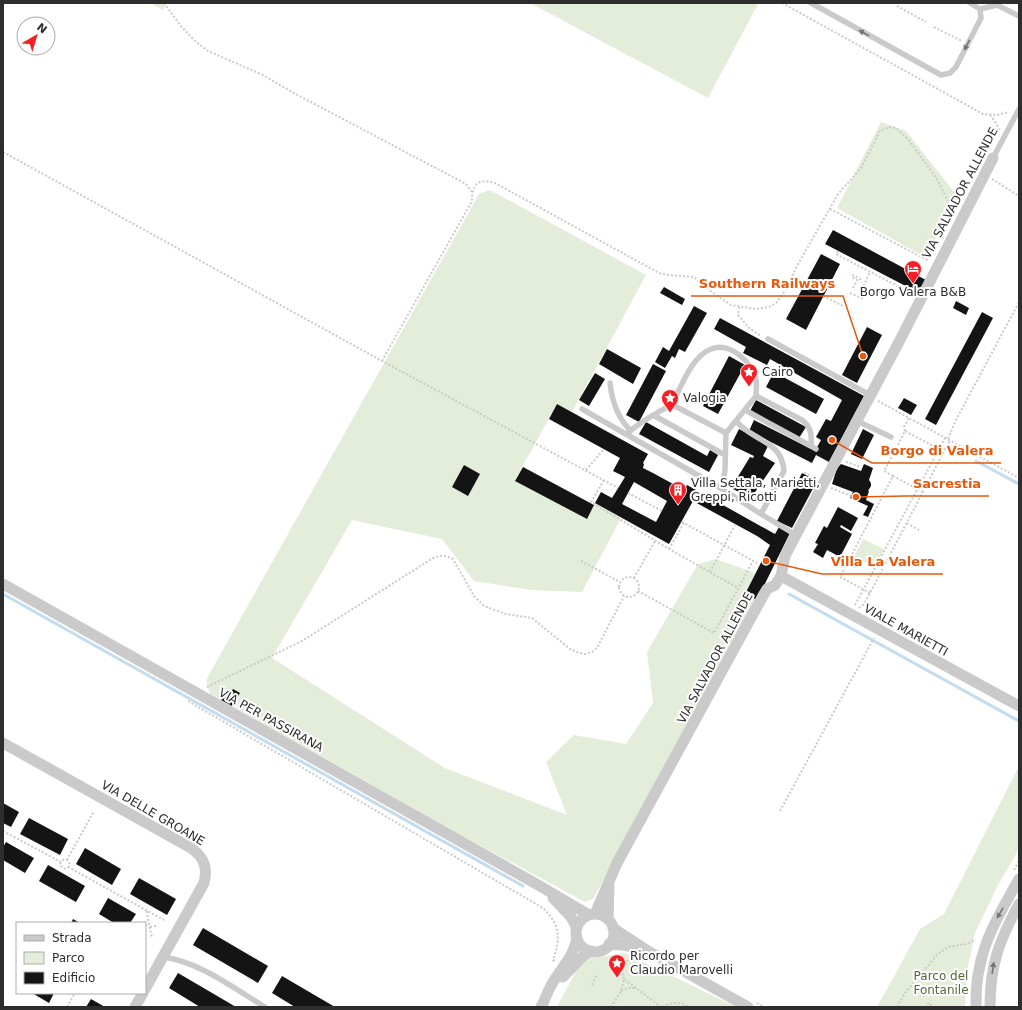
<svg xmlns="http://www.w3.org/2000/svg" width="1022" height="1010" viewBox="0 0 1022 1010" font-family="'DejaVu Sans',sans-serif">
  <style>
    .green { fill: #e3edd9 }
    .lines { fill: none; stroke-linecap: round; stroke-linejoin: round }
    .stream { stroke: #c3dcef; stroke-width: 3 }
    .building { fill: #141414; fill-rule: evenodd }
    .path { stroke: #cacaca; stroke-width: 2; stroke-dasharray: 2 2; stroke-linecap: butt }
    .service { stroke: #cacaca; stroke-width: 5.5 }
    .minor { stroke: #cacaca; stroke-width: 11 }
    .oneway { fill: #747474 }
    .labels { text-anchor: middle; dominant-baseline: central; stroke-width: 4; stroke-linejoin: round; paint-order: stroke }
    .street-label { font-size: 12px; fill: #2d2d2d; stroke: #fff }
    .poi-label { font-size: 12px; fill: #2d2d2d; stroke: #fff; text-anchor: start }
    .park-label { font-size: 12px; fill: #4e6d36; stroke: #fff }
    .leader { fill: none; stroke: #e8590c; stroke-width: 1.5 }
    .callout-dot { fill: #e8590c; stroke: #fff; stroke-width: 1.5 }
    .callout-label { font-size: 13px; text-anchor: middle; font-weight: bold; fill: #e8590c; stroke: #fff; stroke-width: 4; stroke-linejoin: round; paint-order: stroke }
  </style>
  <rect width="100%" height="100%" fill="#fff"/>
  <!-- green -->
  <path class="green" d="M150,3h17l-4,7z
    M530,3h226l2,1 -50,94z
    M881,122l25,9 52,66 -33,60 -88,-49z
    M490,190l156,85 -74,137 -15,-8 -42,76 71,39 9,-16 26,15 -39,74 -51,-2 -57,-9 -32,-42 -90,-19 -80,138 173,110 122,47 -21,-53 28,-27 52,9 27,-41 -6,-51 51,-88 18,-5 39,14 -10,20 12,7 -164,299 -8,3 -130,-70 -223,-126 7,-13 -6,-4 -2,3 -4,-2 -6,10 -11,-6 -4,-14 273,-486z
    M863,539l21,10 -10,18 -20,-10z
    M1019,766v83l-22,38 -22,46 -9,43 -1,31h-88l43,-78 24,-15z
    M625,953l111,54h-179l25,-47z"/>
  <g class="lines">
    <!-- stream -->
    <path class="stream" d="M976,461l43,23
      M3,594l520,292
      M789,594l230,127"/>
  </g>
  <!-- building -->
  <path class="building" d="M833,230l93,50 -7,13 -94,-49z
    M821,254l19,10 -34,66 -20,-11z
    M664,287l21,12 -3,6 -22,-12z
    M956,301l13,7 -3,7 -13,-7z
    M694,306l13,7 -22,39 -6,-3 -4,9 -3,-2 -7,12 -10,-6 8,-15 6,4z
    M982,312l11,6 -57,107 -11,-6z
    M720,318l144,78 -35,66 -13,-7 -4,8 -63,-32 5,-11 61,31 6,-11 -5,-3 10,-18 5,2 11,-21 -72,-41 -3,6 -24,-12 3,-6 -32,-18z
    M867,327l15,8 -25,48 -15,-8z
    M607,349l34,19 -8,16 -34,-20z
    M729,356l16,9 -27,49 -15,-8z
    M653,364l13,7 -27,51 -13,-7z
    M774,372l50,27 -8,15 -50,-27z
    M595,373l10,6 -16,27 -10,-6z
    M904,398l13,7 -6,10 -13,-7z
    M756,400l50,27 -7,11 -49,-27z
    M557,404l91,50 -5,9 1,1 -1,4 10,5 31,17 3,-5 88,49 4,-7 11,6 -33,67 -12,-6 25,-49 -13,-9 -64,-35 -24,43 -74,-41 6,-11 11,6 13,-21 -12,-6 7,-13 -71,-39zM634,482l33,19 -11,21 -34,-18z
    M646,422l61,34 3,-6 8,5 -9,17 -70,-38z
    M739,429l26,14 3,3 -5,10 12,7 -24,35 -20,-10 19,-31 3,1 1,-2 -23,-11z
    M863,429l11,6 -12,24 -11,-5z
    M841,464l20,7 3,-7 9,4 -4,12 2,3v3l-3,5h1l-3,9 8,4 -6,13 -5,-2 5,-9 -18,-8 3,-6 -21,-8 5,-16z
    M464,465l16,9 -12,22 -16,-9z
    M523,467l71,38 -7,14 -72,-38z
    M802,473l15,8 -25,47 -15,-7z
    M838,507l20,11 -7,13 -10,-6 -1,2 12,7 -12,23 -13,-7 -4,8 -10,-6 5,-8 -3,-1 9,-17 3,2z
    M233,689l7,4 -8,13 -11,-6 6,-10 4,2z
    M3,803l16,9 -8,15 -8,-4z
    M29,818l39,21 -8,16 -40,-21z
    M6,842l28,16 -9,15 -22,-13v-13z
    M85,848l36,21 -9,16 -36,-21z
    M48,865l37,21 -9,16 -37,-21z
    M139,878l37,21 -9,16 -37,-21z
    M108,898l28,16 -6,9h-16l-15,-9z
    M73,919l7,4h-9z
    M203,928l65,38 -10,17 -65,-38z
    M178,973l58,34h-36l-31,-19z
    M282,976l53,31h-40l-23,-14z
    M32,993h22l-5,10z
    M91,999l14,8h-19z"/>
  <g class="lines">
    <!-- path -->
    <path class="path" d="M164,3l16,22 15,16 13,10 55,24 29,17 174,92 6,8
      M782,3l201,111 14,1 12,-3
      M897,6l29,16
      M934,27l28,14
      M990,115l6,8 4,8
      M3,152l379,209 236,127
      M992,179l27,17
      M830,209l99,52
      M838,251l-2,3 69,36 1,-3
      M853,288l4,-8 -5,-3 1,-2 7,4 -1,3
      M850,293l13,6 5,-10 -5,-2 7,-15
      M823,296l20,10
      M739,307l-1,8 11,13 12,8
      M382,361l90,-160c0,-18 7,-23 23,-18l164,90 9,2 26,2 19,16 18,12 25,4 13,-2 7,-4 9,-12 12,-25 41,-72 23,-26 19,-37 9,-4 7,1 12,11 29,40 17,34
      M878,401l141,77
      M905,431l-1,-4 5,-9
      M948,439l8,-19 63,-118
      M846,462l15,5
      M586,470l18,-21
      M805,474v-1l10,6
      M893,476l30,16
      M604,480l-13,22 78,47 69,39
      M831,488l20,8
      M628,493l34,18
      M682,522l75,41
      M907,523l12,7
      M669,549l15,-26
      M581,561l39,21
      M710,572l25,-47
      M619 587a10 10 0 1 1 20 0a10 10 0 1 1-20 0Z
      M634,578l21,-37
      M638,591l76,42 39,-72
      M870,593l-30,-16 53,-101 -9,-5 21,-40 34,18
      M855,605l90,-167
      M859,608l5,-4 6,-11 80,-153
      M207,687l95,-46 131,-83c8,-3 13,-3 20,1l21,37 10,10 22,8 26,4 38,31 9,4 6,1 7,-2 5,-4 27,-52
      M188,701l355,207c17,17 18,29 10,52l2,1
      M780,811l94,-173
      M3,831l58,31
      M60.5 864a4.5 4.5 0 1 1 9 0a4.5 4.5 0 1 1-9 0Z
      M67,860l27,-49
      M68,867l96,53
      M1014,870l5,-9
      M147,911v3l5,24
      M145,926l4,-1
      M150,927l6,-1
      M624,979l-3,-11c5,-9 13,-12 22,-7
      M592,985l4,-9
      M621,991l8,-3h6
      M757,1003l7,4
      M67,1007l8,-14
      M611,1007l10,-16 3,-12 37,28
      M663,1007c8,-5 17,-6 25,0
      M897,1007l8,-14 32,-38 11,-8 18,-3 10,-4
      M924,1007l5,-4 2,2v2"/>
    <!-- service -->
    <path class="service" d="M811,3l130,72 9,-2 6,-6 25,-49 -1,-9
      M970,3l10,6 17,-4 22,11
      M993,158l26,-49
      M768,339l102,56
      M610,383c2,18 7,34 20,47
      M671,404l55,29
      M582,409l140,80 39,25 35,21
      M745,410l66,36
      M653,415l72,40
      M736,421c16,20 46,19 48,50l-23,43
      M857,421l34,16
      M627,434c9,-9 20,-15 30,-21 4,-3 10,-5 13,-8 4,-3 6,-9 8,-13 7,-15 17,-37 33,-43 19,-8 42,14 45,31 1,5 0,11 0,16l46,24c9,7 10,14 9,26l5,3
      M722,489l3,-19 1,-37 30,-37
      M163,957c35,4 72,32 102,50"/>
    <!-- minor -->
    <path class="minor" d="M781,576l238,130
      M3,584l537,302 49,29
      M3,743l188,105c13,9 17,20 13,35l-59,106
      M553,898l18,19 6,11
      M595,914l22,-51 147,-269 3,-5 8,-4 6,-9 4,-20 11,-21 104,-195 93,-182
      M576 933a19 19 0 1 1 38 0a19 19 0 1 1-38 0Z
      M608,919l1,-33
      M613,928l35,23 100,56
      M609,944l14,1 15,3
      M563,977l21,-22 8,-4
      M135,1007l8,-14
      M541,1007c5,-9 8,-20 14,-28 9,-14 19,-24 22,-41
      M976,1007c0,-12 0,-25 3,-37 6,-34 24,-62 40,-91
      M990,1007c0,-42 9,-66 29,-103"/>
  </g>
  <!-- one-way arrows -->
  <defs><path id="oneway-solid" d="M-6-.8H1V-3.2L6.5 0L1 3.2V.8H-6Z"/></defs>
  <g class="oneway">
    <use href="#oneway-solid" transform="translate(864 33) rotate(-151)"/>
    <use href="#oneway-solid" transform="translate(967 45) rotate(117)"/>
    <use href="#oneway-solid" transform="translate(1000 913) rotate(120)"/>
    <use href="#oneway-solid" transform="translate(993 968) rotate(-82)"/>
  </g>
  <!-- icons -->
  <defs>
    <g id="hotel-pin" transform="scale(0.9)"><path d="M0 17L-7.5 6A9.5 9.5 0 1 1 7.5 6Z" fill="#f71d24" stroke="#fff"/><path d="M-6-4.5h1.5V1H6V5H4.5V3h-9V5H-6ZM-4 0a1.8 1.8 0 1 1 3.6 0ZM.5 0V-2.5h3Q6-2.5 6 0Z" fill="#fff"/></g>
    <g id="sight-pin" transform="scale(0.9)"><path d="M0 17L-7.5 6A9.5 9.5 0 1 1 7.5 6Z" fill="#f71d24" stroke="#fff"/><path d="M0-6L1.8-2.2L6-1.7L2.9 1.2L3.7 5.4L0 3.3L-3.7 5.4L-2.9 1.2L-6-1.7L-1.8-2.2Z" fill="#fff"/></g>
    <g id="building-pin" transform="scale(0.9)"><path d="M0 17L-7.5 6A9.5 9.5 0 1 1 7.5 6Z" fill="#f71d24" stroke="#fff"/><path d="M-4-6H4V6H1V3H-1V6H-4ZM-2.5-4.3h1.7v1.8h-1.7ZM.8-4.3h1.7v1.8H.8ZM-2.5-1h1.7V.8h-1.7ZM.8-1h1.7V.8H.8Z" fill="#fff"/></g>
  </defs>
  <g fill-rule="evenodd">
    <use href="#hotel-pin" x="913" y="269"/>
    <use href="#sight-pin" x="749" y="372"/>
    <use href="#sight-pin" x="670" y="398"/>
    <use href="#building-pin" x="678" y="490"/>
    <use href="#sight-pin" x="617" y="963"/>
  </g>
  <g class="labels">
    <!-- street labels -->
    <g class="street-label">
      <text transform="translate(960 193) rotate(-62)">VIA SALVADOR ALLENDE</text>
      <text transform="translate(906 630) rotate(29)">VIALE MARIETTI</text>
      <text transform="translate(715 658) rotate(-62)">VIA SALVADOR ALLENDE</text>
      <text transform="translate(271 720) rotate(29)">VIA PER PASSIRANA</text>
      <text transform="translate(153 813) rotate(30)">VIA DELLE GROANE</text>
    </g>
    <!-- poi labels -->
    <g class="poi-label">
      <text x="913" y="292" text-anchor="middle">Borgo Valera B&amp;B</text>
      <text x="762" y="372">Cairo</text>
      <text x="683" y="398">Valogia</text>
      <text x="691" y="483">Villa Settala, Marietti,<tspan x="691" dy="14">Greppi, Ricotti</tspan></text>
      <text x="630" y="956">Ricordo per<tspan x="630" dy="14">Claudio Marovelli</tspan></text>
    </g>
    <!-- park labels -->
    <g class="park-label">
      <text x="941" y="976">Parco del<tspan x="941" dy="14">Fontanile</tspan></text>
    </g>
  </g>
  <!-- callouts -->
  <path class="leader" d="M863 356L843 296H691M832 440L872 463H1001M856 497L905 496H989M766 561L822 574H943"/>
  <g class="callout-dot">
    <circle cx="863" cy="356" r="4"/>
    <circle cx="832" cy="440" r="4"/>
    <circle cx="856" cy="497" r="4"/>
    <circle cx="766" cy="561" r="4"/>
  </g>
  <g class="callout-label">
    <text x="767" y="288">Southern Railways</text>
    <text x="937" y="455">Borgo di Valera</text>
    <text x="947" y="488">Sacrestia</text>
    <text x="883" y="566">Villa La Valera</text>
  </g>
  <!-- border -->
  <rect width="1022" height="1010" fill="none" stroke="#2d2d2d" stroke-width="8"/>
  <!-- legend -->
  <rect x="16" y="922" width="130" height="72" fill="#ffffff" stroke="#ababab"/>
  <rect x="24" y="935" width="20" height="6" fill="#cacaca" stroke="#ababab"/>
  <text x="52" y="942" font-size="12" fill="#2d2d2d">Strada</text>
  <rect x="24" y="952" width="20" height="12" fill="#e3edd9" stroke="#ababab"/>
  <text x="52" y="962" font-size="12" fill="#2d2d2d">Parco</text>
  <rect x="24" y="972" width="20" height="12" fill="#141414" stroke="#ababab"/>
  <text x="52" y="982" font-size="12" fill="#2d2d2d">Edificio</text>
  <!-- north arrow -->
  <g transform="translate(36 36) rotate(38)"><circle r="19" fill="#ffffff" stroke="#ababab"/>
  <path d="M0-3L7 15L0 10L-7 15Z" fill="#f71d24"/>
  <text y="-6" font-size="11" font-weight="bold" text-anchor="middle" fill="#2d2d2d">N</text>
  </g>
</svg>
